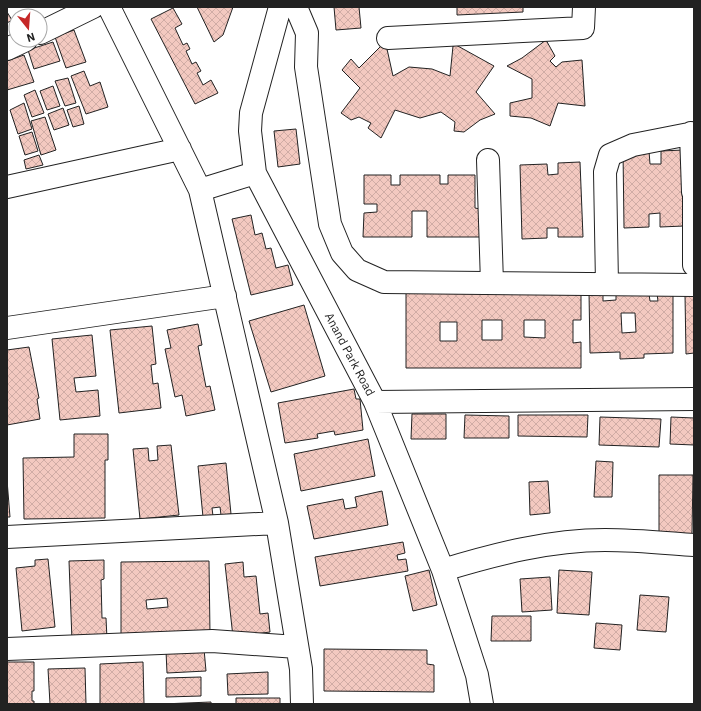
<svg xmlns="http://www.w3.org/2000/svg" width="701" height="711" viewBox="0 0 701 711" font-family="'IBM Plex Sans',sans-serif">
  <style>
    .building { fill: url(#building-cross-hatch); stroke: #222; fill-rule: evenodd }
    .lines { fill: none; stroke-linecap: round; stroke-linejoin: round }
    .minor-casing { stroke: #222; stroke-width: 24 }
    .minor { stroke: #fff; stroke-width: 22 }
    .labels { text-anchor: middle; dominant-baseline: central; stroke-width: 3; stroke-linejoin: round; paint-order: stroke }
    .street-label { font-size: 12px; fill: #222; stroke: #fff }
  </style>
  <defs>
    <pattern id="building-cross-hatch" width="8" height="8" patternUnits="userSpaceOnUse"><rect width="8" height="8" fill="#f3c9c0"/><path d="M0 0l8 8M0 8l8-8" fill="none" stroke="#d0aca5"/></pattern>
  </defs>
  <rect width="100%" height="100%" fill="#fff"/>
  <!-- building -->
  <path class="building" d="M197,7h36l-10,28 -9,7z
    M334,7h25l2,21 -25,2z
    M457,7h66v5l-66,3z
    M173,8l9,16 -7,4 8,17 4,-2 3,6 -4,2 6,13 4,-2 5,9 -4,2 6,12 8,-5 7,13 -23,11 -44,-85z
    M7,12l5,8 -5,3z
    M74,30l12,32 -20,6 -11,-31z
    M546,40l9,16 -5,5 6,6 6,-5 20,-2 3,46 -27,-3 -8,23 -19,-8 -21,-2v-13l22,-5v-19l-25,-13 15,-8z
    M53,42l7,19 -26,8 -6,-19z
    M383,44l4,5 6,27 16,-9 23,2 18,7 3,-30 3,-1 38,21 -18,26 19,22 -15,6 -16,12 -10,-1 1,-9 -14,-10 -21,6 -25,-8 -14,28 -13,-10 3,-5 -12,-6 -8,3 -10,-7 19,-25 -18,-18 9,-11 8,9z
    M24,55l10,27 -27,8v-29z
    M84,71l6,15 10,-4 8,25 -22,7 -15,-38z
    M68,78l8,25 -11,3 -10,-25z
    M53,86l7,20 -13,4 -7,-19z
    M35,90l9,23 -12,4 -8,-22z
    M24,103l8,26 -14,5 -8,-24z
    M79,106l5,18 -11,3 -6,-17z
    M63,108l6,17 -15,5 -6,-16z
    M45,117l11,33 -15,5 -10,-34z
    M296,129l4,35 -22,3 -4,-36z
    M32,132l6,19 -13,4 -6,-19z
    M683,150l1,76 -24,1v-14l-11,1v13l-25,1 -1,-77h26l1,13h11v-13z
    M39,155l4,10 -17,4 -2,-9z
    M580,162l3,75h-25v-9h-11v10l-25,1 -2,-74 27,-1 1,11 10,-1v-11z
    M364,175h27v10h9v-10h40v9h8v-9h27v33l5,1v28h-53v-26h-15v26h-49l1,-24 13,-1v-8h-13z
    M251,215l4,20 7,-2 4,16 5,-1 5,20 12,-3 5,20 -42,10 -19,-76z
    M406,291h175v29h-8v23l8,-1v26h-175zM482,320h20v20h-20zM524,320h21v18l-21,-1zM440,322h17v19h-17z
    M589,292h14v9l13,-1v-8l33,2 1,7h8l-1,-7h16v59l-29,1v4l-24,1v-7l-30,1zM621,313h14l1,19 -14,1z
    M685,295h9v58l-8,1z
    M304,305l21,71 -54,16 -22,-71z
    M198,324l4,21 -4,1 8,41 4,-1 5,24 -29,6 -4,-21 -7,2 -10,-48 6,-1 -4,-18z
    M152,326l4,38 -5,1 2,19 5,-1 3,25 -42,5 -9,-83z
    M92,335l4,41 -22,2 2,14 22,-2 2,26 -40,4 -8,-81z
    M29,347l10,51 -2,1 3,20 -33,6v-75z
    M354,389l2,10h4l3,31 -28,5 -1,-4 -17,3 1,4 -33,5 -7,-40z
    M412,414h34v25h-35z
    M465,415l44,1v22h-45z
    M518,415h70l-1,22 -69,-1z
    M600,417l61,2 -2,28 -60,-2z
    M671,417l23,1v27l-24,-1z
    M74,434h34v26h-3v58l-81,1 -1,-61 51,-1z
    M368,439l7,37 -74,15 -7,-37z
    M171,445l8,70 -39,4 -7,-70 15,-1 1,13 9,-1 -1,-14z
    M596,461l17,1 -1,35h-18z
    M226,463l5,51 -10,1 -1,-8 -8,1 1,8 -10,1 -5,-51z
    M659,475h34l-1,59h-33z
    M7,480l3,37h-3z
    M548,481l2,32 -20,2 -1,-33z
    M382,491l6,34 -74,14 -7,-33 36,-7 2,10 12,-2 -2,-10z
    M403,542l2,11 -8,2 1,5 8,-1 2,12 -88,15 -5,-29z
    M48,559l7,68 -33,4 -6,-63 19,-2v-6z
    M104,560v19l-3,1 1,38h4l1,21 -35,2 -3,-80z
    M209,561l1,73 -89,1v-73zM167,598l1,9 -21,2 -1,-9z
    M243,562l1,15 12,-1 4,38 8,-1 2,19 -37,5 -8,-73z
    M429,570l8,35 -24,6 -8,-35z
    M559,570l33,2 -3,43 -32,-2z
    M550,577l2,33 -30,2 -2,-33z
    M640,595l29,2 -3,35 -29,-2z
    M492,616h39v25h-40z
    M596,623l26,2 -2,25 -26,-2z
    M204,649l2,22 -39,2 -1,-22z
    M324,649l103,1v14l7,1v27l-110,-1z
    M7,662h27v29h-2v10h2v3h-27z
    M143,662l1,42h-44v-40z
    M85,668l1,36h-36l-2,-35z
    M268,672v22l-40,1 -1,-21z
    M201,677v19l-35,1v-19z
    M236,698h44v6h-44z
    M211,702v2h-49z"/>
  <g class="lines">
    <!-- minor casing -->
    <g class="minor-casing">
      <path id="minor" d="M109,7l91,183 77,333 24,146 1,35
        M280,7l-29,106 -1,18 5,42 120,229 68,168 34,105 5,29
        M296,7l11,26 -1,34 24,157 12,29 15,17 27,12 310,3
        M40,33l53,-26
        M388,38l195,-10 1,-21
        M7,49l19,-9
        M691,133l2,59
        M488,160l4,123
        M7,187l173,-38
        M200,190l55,-17
        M694,192v73
        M607,284l-2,-112 5,-17 23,-10 61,-12
        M7,328l218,-32
        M375,402l319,-3
        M7,537l270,-14
        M443,570c53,-16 107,-30 162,-30 30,0 60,3 89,5
        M7,649l205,-8 85,6"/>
    </g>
    <!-- minor -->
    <use href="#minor" class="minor"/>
  </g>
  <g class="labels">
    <!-- street labels -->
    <g class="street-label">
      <text transform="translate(350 354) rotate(62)">Anand Park Road</text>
    </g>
  </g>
  <!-- border -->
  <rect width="701" height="711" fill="none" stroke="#222222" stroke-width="16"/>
  <!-- north arrow -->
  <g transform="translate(28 28) rotate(163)"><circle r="19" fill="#ffffff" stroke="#a7a7a7"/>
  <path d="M0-3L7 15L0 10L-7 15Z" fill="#c62828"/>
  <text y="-6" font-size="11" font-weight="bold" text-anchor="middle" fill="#222222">N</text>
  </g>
</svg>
